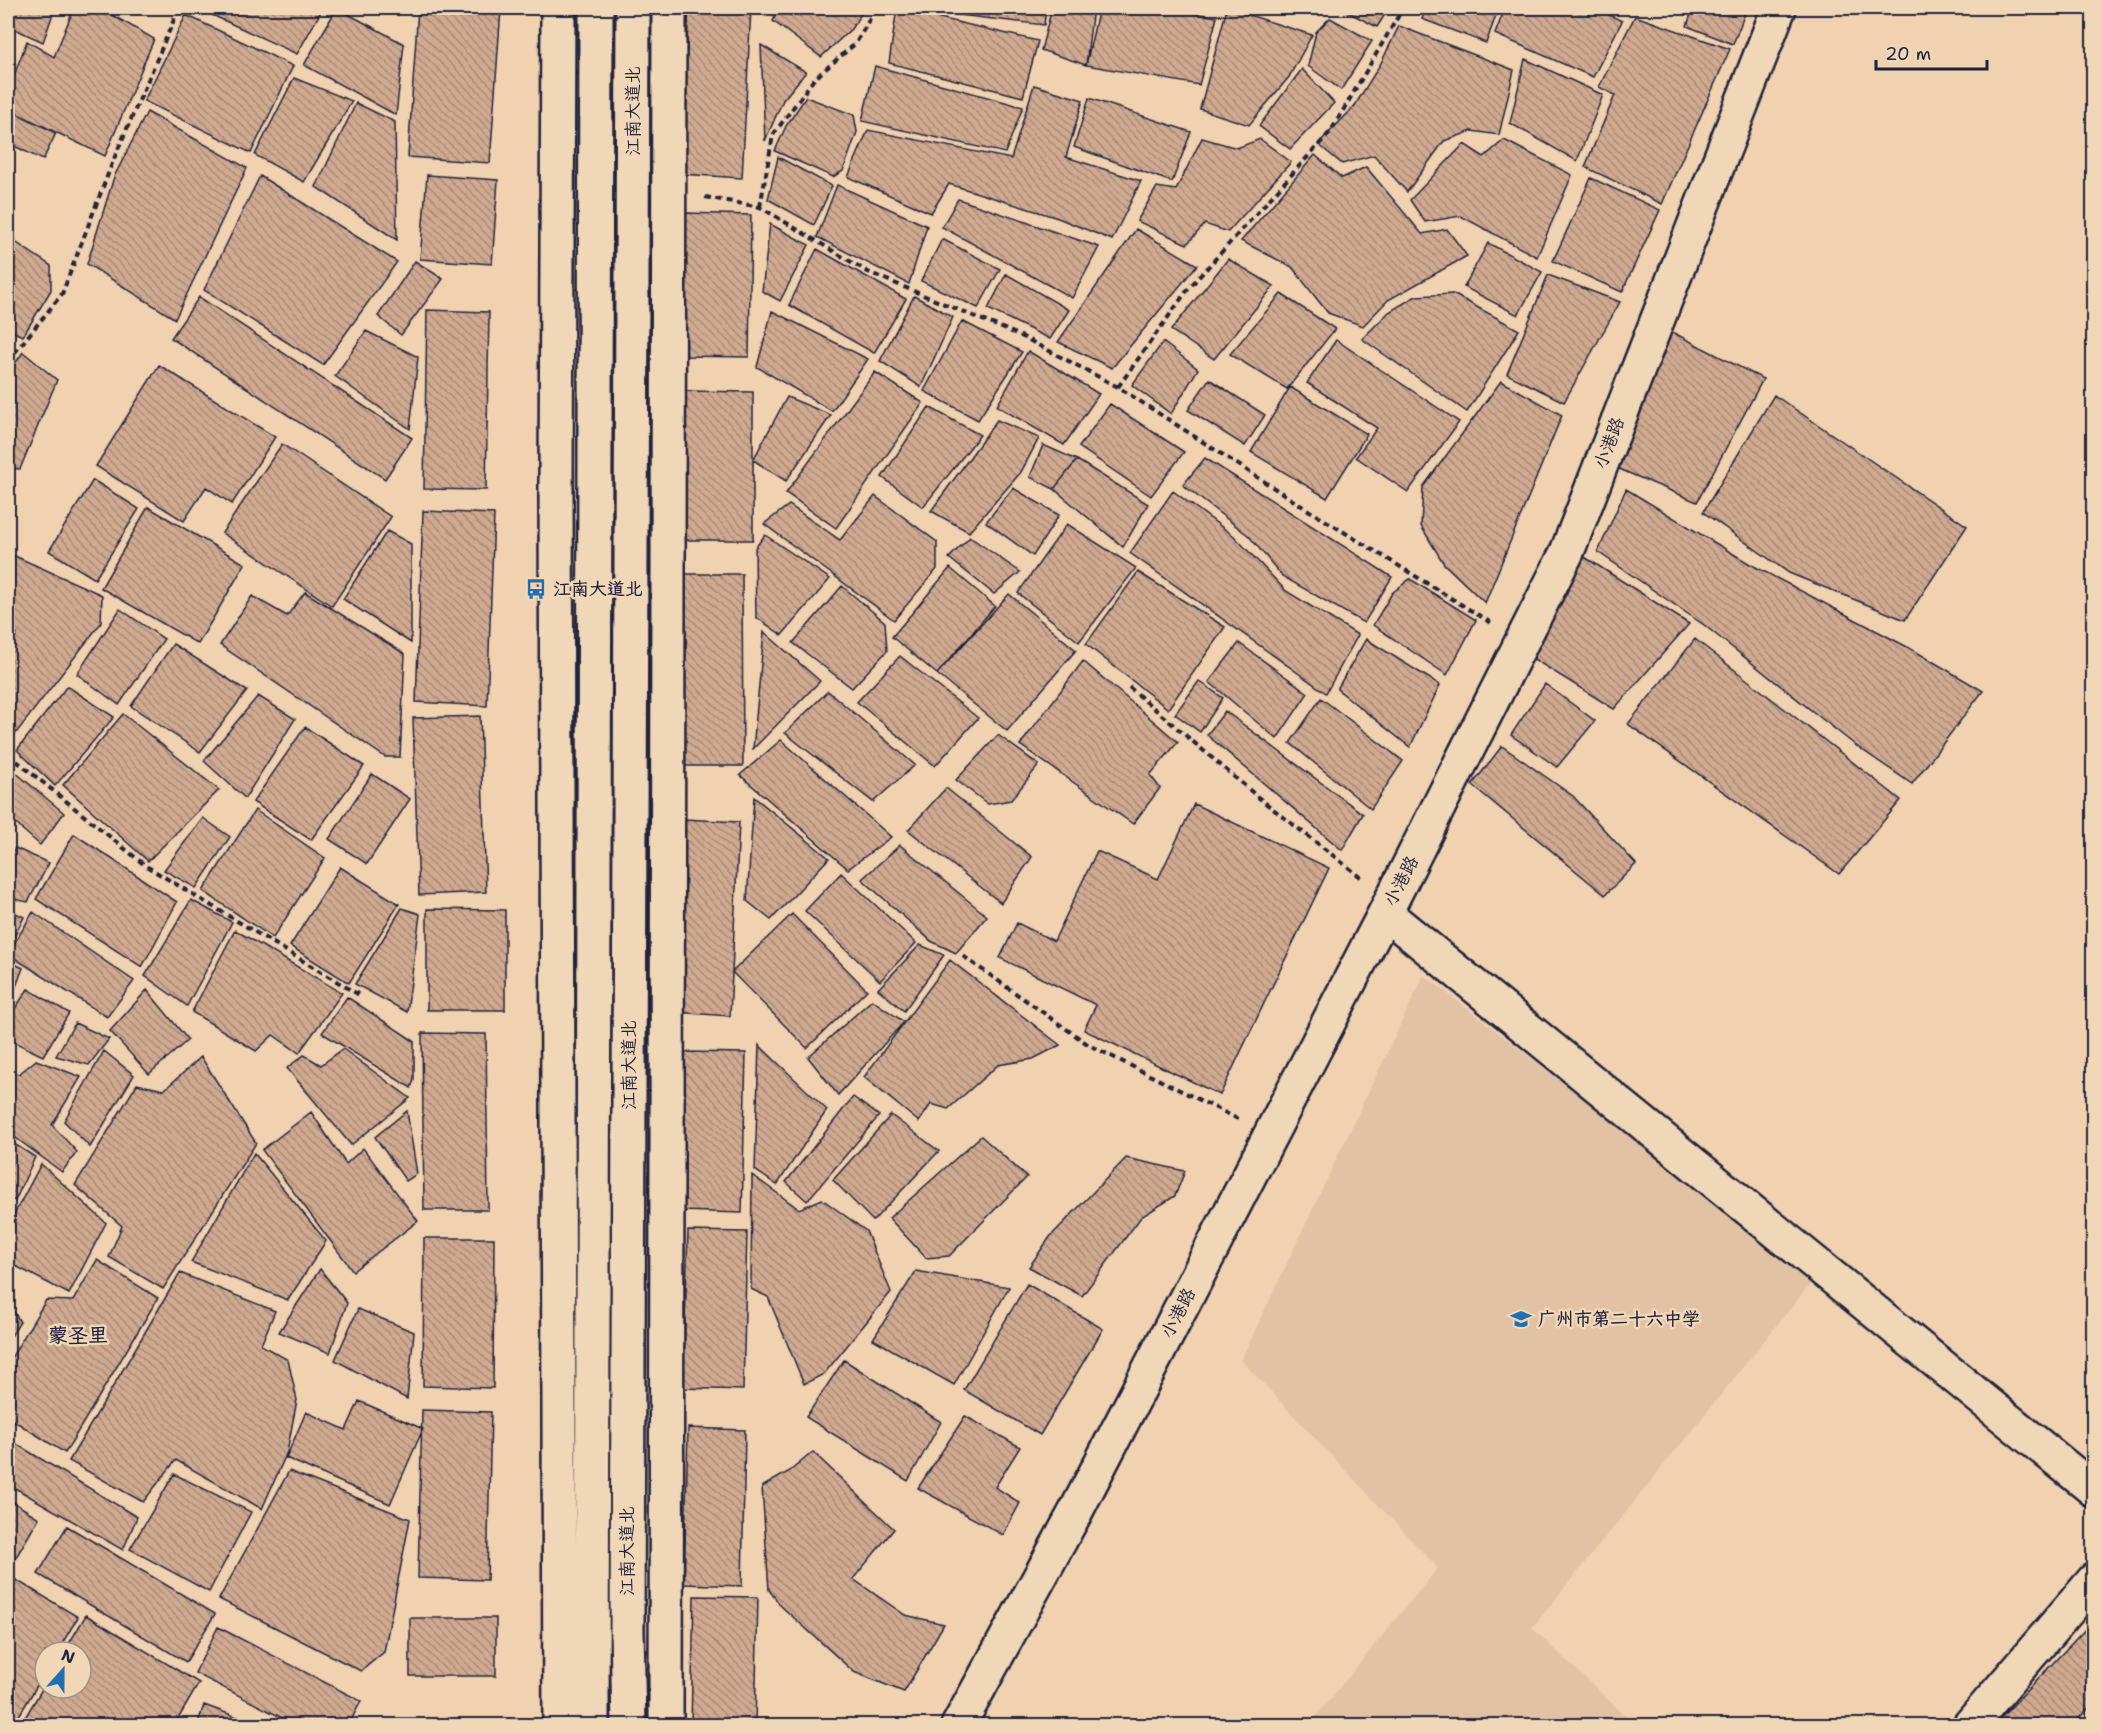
<svg xmlns="http://www.w3.org/2000/svg" width="2101" height="1733" viewBox="0 0 2101 1733" font-family="'Shantell Sans','LXGW WenKai TC',sans-serif">
  <style>
    .built { fill: #e2c2a4 }
    .building { fill: url(#building-back-hatch); stroke: #22223b; stroke-width: 1.5 }
    .lines { fill: none; stroke-linecap: round; stroke-linejoin: round }
    .minor-casing { stroke: #22223b; stroke-width: 38 }
    .major-casing { stroke: #22223b; stroke-width: 38 }
    .path { stroke: #22223b; stroke-width: 4; stroke-dasharray: 6 4.5; stroke-linecap: butt }
    .minor { stroke: #efd7b7; stroke-width: 33 }
    .major { stroke: #efd7b7; stroke-width: 33 }
    .labels { text-anchor: middle; dominant-baseline: central; stroke-width: 5; stroke-linejoin: round; paint-order: stroke }
    .street-label { font-size: 18px; fill: #22223b; stroke: #efd7b7 }
    .poi-label { font-size: 18px; font-weight: bold; fill: #22223b; stroke: #efd7b7; text-anchor: start }
    .neighbourhood-label { font-size: 20px; font-weight: bold; fill: #22223b; stroke: #efd7b7 }
  </style>
  <defs>
    <pattern id="building-back-hatch" width="6" height="6" patternUnits="userSpaceOnUse" patternTransform="scale(1.5)"><rect width="6" height="6" fill="#d0aa90"/><path d="M-1 5l2 2M0 0l6 6M5-1l2 2" fill="none" stroke="#a88a77"/></pattern>
  </defs>
  <rect width="100%" height="100%" fill="#f0d1b0"/>
  <filter id="ink" filterUnits="userSpaceOnUse"><feTurbulence type="fractalNoise" baseFrequency=".0167" numOctaves="2"/><feDisplacementMap in="SourceGraphic" scale="12" xChannelSelector="R" yChannelSelector="G"/><feConvolveMatrix kernelMatrix="1 2 1 2 8 2 1 2 1" color-interpolation-filters="sRGB"/></filter>
  <g filter="url(#ink)">
    <!-- built -->
    <path class="built" d="M1424,975l391,303 -283,350 103,97h-326l129,-157 -197,-208z"/>
    <!-- building -->
    <path class="building" d="M8,8h47l-12,34 -35,-16z
      M74,8h26l54,31 -49,117 -87,-42 -10,-23 19,-50 27,16z
      M197,8h126l-26,46z
      M337,8l67,36 -8,71 -92,-50z
      M418,8h83l-11,155 -82,-6z
      M689,8h62l-9,170 -62,-4z
      M779,8h86l-14,21 -30,28 -48,-36z
      M897,8l141,33 -15,56 -134,-34z
      M951,8h95l-2,17 -93,-11z
      M1052,8h41l-7,57 -45,-15z
      M1099,8h67l51,9 -18,68 -113,-20z
      M1227,8l85,27 -23,42 -40,48 -49,-16z
      M1340,8h49l-12,19z
      M1426,8h65l7,2 -12,33 -64,-24z
      M1505,8h90l27,13 -29,56 -98,-43z
      M1693,8h54l-14,36 -46,-18z
      M186,15l107,51 -42,87 -107,-52z
      M1635,16l95,33 -68,155 -77,-37 30,-72 -16,-8z
      M1330,18l42,23 -31,49 -33,-24 8,-34z
      M1399,26l115,44 -15,65 -27,-4 -28,10 -37,51 -33,-37 -32,9 -24,-20 36,-37 27,-44z
      M761,45l45,27 -23,28 -18,41z
      M1525,59l78,36 -26,66 -67,-38z
      M875,66l148,41 -18,46 -143,-32z
      M1302,69l32,34 -44,46 -31,-23z
      M294,78l58,23 -48,81 -49,-27z
      M1034,85l49,15 -17,57 75,24 -29,59 -54,-22 -109,-34 -18,29 -83,-36 20,-47 143,29z
      M806,97l48,18 3,17 -14,39 -10,6 -58,-26 11,-25z
      M1089,98l102,34 -19,50 -98,-35z
      M356,103l39,19 2,118 -81,-53z
      M8,109l48,24 -13,27 -35,-17z
      M147,112l100,56 -72,151 -88,-55 27,-87z
      M1202,138l35,10 23,-9 31,23 -63,70 -23,-8 -18,20 -50,-23 20,-34 19,3z
      M1504,140l68,35 -35,82 -76,-41 -36,6 -15,-22 54,-56 20,13z
      M1315,155l27,23 24,-11 56,67 25,-5 20,27 -79,44 -25,26 -35,-13 -36,-46 -51,-26z
      M778,157l54,29 -18,39 -46,-26z
      M427,175l71,5 -6,84 -72,-5z
      M260,176l137,86 -74,103 -119,-75z
      M1591,178l69,32 -38,82 -69,-31z
      M837,185l90,41 -18,58 -92,-47z
      M958,199l141,48 -27,51 -130,-71z
      M685,213l66,2 -2,142 -65,-1z
      M770,224l39,21 -29,56 -18,-10z
      M1136,229l61,36 -85,103 -54,-26z
      M8,237l43,29v24l-28,46 -15,-6z
      M942,239l58,30 -22,39 -57,-27z
      M1488,243l54,29 -24,43 -54,-28z
      M817,249l89,50 -32,54 -85,-48z
      M1228,259l46,27 -60,73 -43,-29z
      M415,261l28,18 -42,56 -23,-19z
      M1006,274l63,36 -19,29 -62,-30z
      M1548,275l72,27 -56,100 -57,-28z
      M1281,294l54,35 -48,60 -57,-35z
      M1453,294l66,36 -52,82 -105,-73 27,-27 27,-16z
      M914,296l39,21 -32,70 -41,-26z
      M199,297l213,141 -27,41 -214,-141z
      M427,310l62,2 -3,178 -62,-1z
      M772,311l96,48 -36,52 -75,-44z
      M962,321l60,31 -44,68 -54,-29z
      M1668,330l95,49 -66,123 -80,-34z
      M366,331l52,26 -8,72 -75,-53z
      M1336,340l123,82 -51,70 -52,-35 21,-29 -70,-45z
      M1163,342l35,27 -27,45 -39,-29z
      M1028,351l71,43 -35,51 -67,-39z
      M23,352l34,28 -37,89 -12,-1v-94z
      M159,365l116,72 -43,67 -26,-17 -22,34 -88,-55z
      M875,372l48,31 -87,125 -50,-35z
      M1209,379l56,36 -20,31 -57,-36z
      M1501,381l61,34 -77,188 -41,-39 -23,-38 2,-39z
      M1290,387l77,47 -40,64 -76,-46z
      M686,391l67,1v148h-69z
      M1774,395l193,131 -62,94 -116,-47 -86,-61z
      M787,397l44,18 -45,66 -33,-21z
      M1110,404l74,48 -33,44 -72,-49z
      M929,407l51,28 -57,72 -41,-30z
      M997,420l42,18 -18,34 -52,60 -38,-21z
      M282,444l109,73 -59,89 -110,-73z
      M1043,445l34,15 -23,29 -24,-12z
      M1205,458l187,119 -28,46 -82,-47 -33,-40 -66,-51z
      M1077,460l71,44 -25,43 -69,-58z
      M93,480l46,29 -44,70 -46,-28z
      M1013,488l46,27 -26,41 -47,-34z
      M1626,489l124,75 163,86 70,41 -71,93 -57,-39 -151,-120 -106,-73z
      M1173,491l61,45 52,55 72,44 -32,58 -196,-140z
      M875,496l62,46v27l-43,51 -130,-96 25,-19 51,35z
      M148,507l97,57 -47,80 -97,-56z
      M423,511l71,3 -7,192 -71,-4z
      M1067,524l69,44 -57,74 -61,-49z
      M387,531l24,13v99l-68,-44z
      M765,535l65,44 -48,56 -26,-18 -1,-69z
      M970,537l50,35 -26,22 -45,-36z
      M8,553l94,42 -1,28 -88,114 -5,-4v-86l9,-13 -9,-4z
      M1583,556l106,68 -75,85 -82,-51z
      M950,568l45,38 -58,68 -45,-37z
      M1138,572l87,55 -57,82 -82,-65z
      M682,574h60l1,192h-61z
      M1410,579l66,41 -29,55 -74,-50 19,-32z
      M842,586l43,36 2,29 -35,37 -59,-45z
      M305,592l100,62 -5,103h-15l-165,-112 32,-49 35,20z
      M1009,594l67,56 -69,81 -70,-57z
      M120,609l44,30 -45,66 -42,-31z
      M764,632l56,49 -67,68z
      M1366,639l74,46 -30,62 -73,-58z
      M1695,639l206,161 -62,74 -211,-150z
      M1239,643l69,50 -31,46 -68,-57z
      M173,644l74,47 -47,61 -69,-46z
      M900,656l78,62 -43,48 -78,-64z
      M1083,661l95,81 -28,33 10,13 -27,36 -113,-79z
      M1199,681l24,17 -23,34 -25,-18z
      M1545,684l50,37 -38,46 -46,-32z
      M67,686l47,31 -59,69 -38,-36z
      M828,691l87,74 -42,37 -88,-69z
      M258,696l37,23 -50,79 -41,-37z
      M1321,698l82,63 -32,48 -81,-66z
      M1225,711l138,103 -21,36 -135,-115z
      M123,714l96,76 -71,71 -85,-76z
      M480,716l6,176 -67,3 -6,-177z
      M305,727l59,39 -53,74 -58,-38z
      M998,735l41,30 -28,35 -23,4 -32,-24z
      M781,740l110,97 -43,32 -108,-94z
      M1502,746l71,50 63,68 -31,31 -133,-110z
      M8,766l56,47 -24,32 -32,-28z
      M372,774l38,25 -43,65 -38,-25z
      M946,788l86,69 -31,46 -93,-73z
      M754,797l75,61 -58,62 -24,-19z
      M1194,804l135,64 -109,227 -136,-65 12,-25 -96,-47 17,-35 37,18 43,-90 61,28z
      M255,810l70,48 -52,80 -70,-47z
      M203,818l27,19 -34,51 -32,-18z
      M683,819l56,3 -9,194 -56,-4z
      M74,834l103,68 -35,65 -106,-68z
      M900,845l87,71 -31,37 -25,-12 -69,-62z
      M15,848l34,15 -21,39 -20,-4v-37z
      M340,867l59,37 -50,79 -59,-37z
      M841,873l75,70 -36,38 -75,-70z
      M191,900l41,22 -45,84 -42,-30z
      M402,908l18,6 -13,98 -52,-28z
      M8,909l16,8 -16,32z
      M427,909l78,1v100h-78z
      M33,912l101,69 -27,36 -99,-63z
      M792,914l75,76 -60,58 -75,-76z
      M235,930l107,63 -43,60 -26,-18 -17,16 -64,-39z
      M920,945l24,10 -40,56 -26,-22z
      M950,960l110,85 -27,14 -35,6 -50,44 -17,-5 -12,18 -55,-45z
      M8,961l15,7 -15,40z
      M28,989l41,24 -26,43 -35,-17v-20z
      M147,990l41,50 -39,34 -39,-43z
      M347,997l67,44v39l-3,8 -89,-55z
      M872,1000l32,22 -66,73 -30,-38z
      M75,1023l34,16 -20,26 -33,-9z
      M422,1033l64,1 2,176h-64z
      M759,1045l68,65 -50,75 -22,-15z
      M343,1049l67,49 -59,47 -64,-77 17,-13 17,10z
      M104,1051l30,24 -44,72 -26,-26z
      M684,1052l62,1 -4,160 -61,-2z
      M201,1057l55,86 -93,146 -54,-32 13,-31 -47,-41 62,-101 27,6z
      M36,1060l45,17 -29,48 25,27 -15,20 -54,-40v-60l11,2z
      M853,1097l26,19 -72,85 -21,-19z
      M407,1111l10,63 -11,7 -31,-44z
      M311,1112l35,52 17,-16 55,73 -65,50 -91,-121z
      M891,1115l48,36 -66,70 -40,-41z
      M981,1136l46,41 -78,79 -23,2 -37,-40z
      M8,1140l27,17 -20,44 -7,-4z
      M254,1153l72,88 -38,59 -97,-38z
      M1126,1158l59,13 -10,25 -34,21 -59,79 -53,-29 21,-30z
      M41,1164l65,59 -37,71 -61,-32v-36z
      M752,1175l47,34 23,-10 44,32 25,61 -67,82 -20,10 -36,-87 -17,-8z
      M688,1231l59,1 -4,158 -60,-2z
      M424,1238h70l-1,150 -70,-2z
      M97,1260l61,38 -93,155 -57,-36v-54l38,-63 27,1z
      M320,1269l27,34 -17,50 -51,-21z
      M916,1271l93,16 -55,98 -81,-46z
      M180,1273l95,38 -14,34 27,15 9,40 -10,52 -25,57 -86,-49 -33,42 -74,-41z
      M1027,1284l76,45 -63,106 -76,-45z
      M8,1302l12,20 -12,19z
      M358,1309l56,23 -7,67 -72,-39z
      M844,1360l97,62 -33,59 -102,-64z
      M359,1401l64,28 -33,75 -104,-46 20,-46 40,18z
      M422,1410l69,2 -4,168 -69,-2z
      M965,1416l55,31 -25,40 25,16 -17,32 -85,-47z
      M688,1428l57,2 -3,156 -58,-2z
      M8,1439l129,78 -14,33 -115,-66z
      M813,1452l81,77 -41,50 52,36 39,9 -40,68 -50,-20 -73,-66 -12,-16 -7,-103 28,-16z
      M289,1471l121,48 -26,133 -23,19 -142,-72z
      M174,1474l77,38 -42,80 -79,-43z
      M8,1499l31,19 -31,53z
      M67,1526l148,88 -29,48 -148,-88z
      M11,1577l67,40 -21,35h-12v20l-32,54h-5v-143z
      M694,1596l64,1 -3,129h-64z
      M86,1615l113,68 -25,43h-154l25,-42v4h36v-36h-17z
      M410,1618h86v58h-86z
      M2094,1620v83l-23,23h-78z
      M218,1627l143,74 -13,25h-50l-103,-53z
      M204,1705l58,21h-65z"/>
    <g class="lines">
      <!-- minor casing -->
      <g class="minor-casing">
        <path id="minor" d="M1385,913l709,577
          M958,1726l117,-213 310,-600 182,-361 212,-544
          M1969,1726l125,-146"/>
      </g>
      <!-- major casing -->
      <g class="major-casing">
        <path id="major" d="M558,8l-2,481 4,1237
          M592,1726l4,-1718
          M629,1726l-2,-96 6,-1622
          M666,1726l3,-1718"/>
      </g>
      <!-- path -->
      <path class="path" d="M705,197l55,10 108,65 153,64 97,51 187,121 188,116
        M760,207l13,-72 41,-56 42,-36 20,-35
        M8,361l54,-67 51,-133 66,-153
        M1118,387l71,-99 142,-157 72,-123
        M1129,687l130,111 103,80
        M8,754l138,112 215,130
        M963,956l126,89 151,75"/>
      <!-- minor -->
      <use href="#minor" class="minor"/>
      <!-- major -->
      <use href="#major" class="major"/>
    </g>
  </g>
  <!-- icons -->
  <defs>
    <g id="bus-bare" transform="scale(1.62)"><path d="M-5-6H5V4H4V6H2V4H-2V6H-4V4H-5ZM-3.5-4V0h7V-4ZM-3.5 1.2v1.5H-2V1.2ZM2 1.2v1.5H3.5V1.2Z" fill="#1f6fb2" stroke="#efd7b7" stroke-width="2.5" paint-order="stroke"/></g>
    <g id="school-bare" transform="scale(1.62)"><path d="M0-5L7-2L0 1L-7-2ZM-4 1L0 2.5L4 1V4Q0 6-4 4Z" fill="#1f6fb2" stroke="#efd7b7" stroke-width="2.5" paint-order="stroke"/></g>
  </defs>
  <g fill-rule="evenodd">
    <use href="#bus-bare" x="536" y="589"/>
    <use href="#school-bare" x="1521" y="1319"/>
  </g>
  <g class="labels">
    <!-- street labels -->
    <g class="street-label">
      <text transform="translate(633 111) rotate(-90)">江南大道北</text>
      <text transform="translate(1609 443) rotate(-69)">小港路</text>
      <text transform="translate(1401 881) rotate(-63)">小港路</text>
      <text transform="translate(629 1065) rotate(-90)">江南大道北</text>
      <text transform="translate(1178 1313) rotate(-63)">小港路</text>
      <text transform="translate(627 1551) rotate(-90)">江南大道北</text>
    </g>
    <!-- poi labels -->
    <g class="poi-label">
      <text x="553" y="589">江南大道北</text>
      <text x="1538" y="1319">广州市第二十六中学</text>
    </g>
    <!-- neighbourhood labels -->
    <g class="neighbourhood-label">
      <text x="78" y="1335">蒙圣里</text>
    </g>
  </g>
  <!-- margin -->
  <rect width="2101" height="1733" fill="none" stroke="#efd7b7" stroke-width="30"/>
  <rect x="15" y="15" width="2071" height="1703" fill="none" stroke="#22223b" stroke-width="2" filter="url(#ink)"/>
  <!-- north arrow -->
  <g transform="translate(63 1670) rotate(21)"><circle r="28" fill="#efd7b7" stroke="#9d8f85" stroke-width="1.5"/>
  <path d="M0-4.5L10 22L0 15L-10 22Z" fill="#1f6fb2"/>
  <text y="-9" font-size="16" font-weight="bold" text-anchor="middle" fill="#22223b">N</text>
  </g>
  <!-- scale -->
  <path d="M1876 60v9h111v-9" fill="none" stroke="#22223b" stroke-width="3"/>
  <text x="1885" y="60" font-size="18" fill="#22223b" stroke="#efd7b7" stroke-width="4.5" paint-order="stroke">20 m</text>
</svg>
